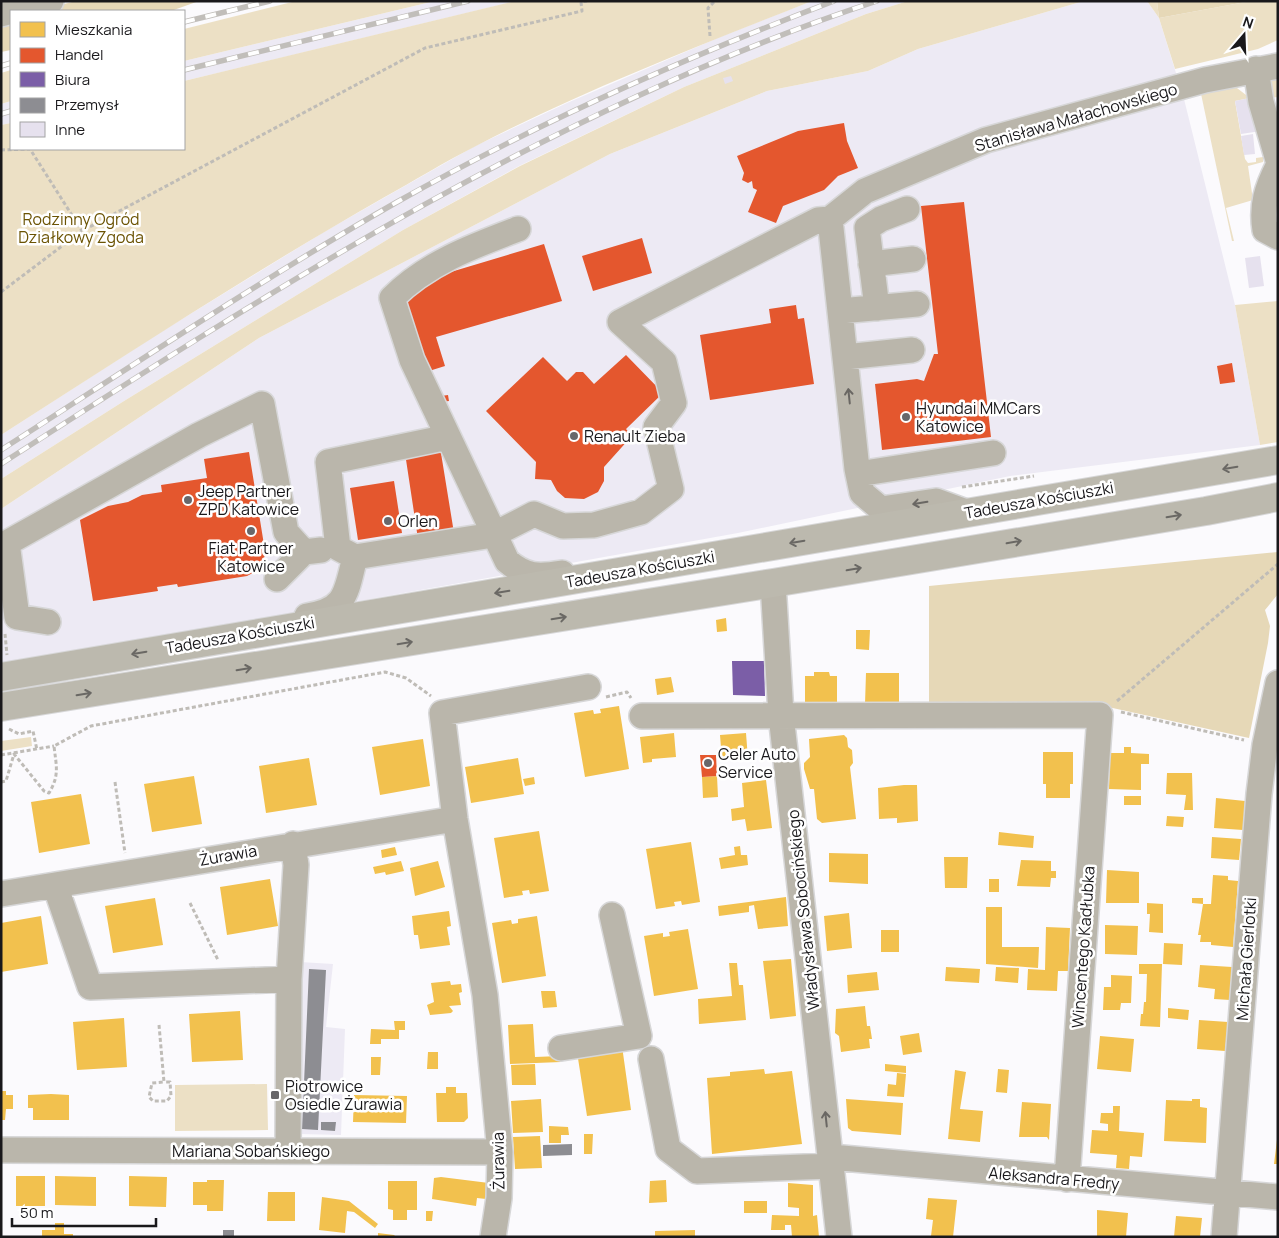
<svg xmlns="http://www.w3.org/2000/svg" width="1279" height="1238" viewBox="0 0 1279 1238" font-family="Manrope,sans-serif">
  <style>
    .built { fill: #edeaf4 }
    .green { fill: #ece0c5 }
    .forest { fill: #e6d8b7 }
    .homes { fill: #f2c14e }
    .shops { fill: #e4572e }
    .offices { fill: #7b5ea7 }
    .industry { fill: #8d8d92 }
    .building { fill: #e6e1ee }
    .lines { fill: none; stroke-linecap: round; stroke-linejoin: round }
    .minor-casing { stroke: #d7d7d8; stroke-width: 28 }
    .major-casing { stroke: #d7d7d8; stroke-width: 30 }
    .path { stroke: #bfbcb7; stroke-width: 3; stroke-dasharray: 4 2.5; stroke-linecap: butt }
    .minor { stroke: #bab6ab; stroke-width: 25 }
    .major { stroke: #bcb9ae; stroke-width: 28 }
    .rail-casing { stroke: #c1beba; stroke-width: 5.5 }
    .rail { stroke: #fff; stroke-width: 4; stroke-dasharray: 11; stroke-linecap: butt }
    .oneway { stroke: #6a6763 }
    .oneway2 { stroke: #6a6864 }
    .poi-dot { fill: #68676a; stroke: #fff; stroke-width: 2 }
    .labels { text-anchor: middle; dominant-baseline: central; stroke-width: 5; stroke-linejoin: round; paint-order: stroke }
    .street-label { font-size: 16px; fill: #19181b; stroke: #fff }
    .park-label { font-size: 16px; fill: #6b5303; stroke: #fff }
    .poi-label { font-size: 16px; fill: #19181b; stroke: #fff; text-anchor: start }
  </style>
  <rect width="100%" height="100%" fill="#fbfafd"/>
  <!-- built -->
  <path class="built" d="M435,1h81l-332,80v-20z
    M812,1h96l-42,13 -182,73 -165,79 -116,64 -279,171 -123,78v-44l155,-100 168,-103 151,-86 92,-43 153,-66z
    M1084,1h63l12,17 25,81 51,206 25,140 -250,31 -272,57 -736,132 -1,-156 258,-171 351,-184 157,-63 101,-20 50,-22z
    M11,101v22l-10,2v-21z
    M300,962l33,2 -7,63 19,2 -4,106 -42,-1z"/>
  <!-- green -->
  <path class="green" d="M296,1h139l-251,60v-32z
    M515,1h297c-113,45 -228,89 -336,145 -32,16 -62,35 -93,52 -130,74 -256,156 -382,237v-310l10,-2v26h173v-68z
    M908,1h176l-166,48 -50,22 -101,20 -157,63 -351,184 -258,171v-30l123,-78 279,-171 117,-64 164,-79 182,-73z
    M1147,1h10l2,17 92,-17h27v39l-20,9 -83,20 -16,-51z
    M11,70v31l-10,3v-31z
    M1278,74v23l-11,1 -6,-10z
    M1233,85l17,13 -15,3 10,58 3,4 8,-1v-4l7,-1v5l-15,4 5,34 -27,8 8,33h-2l-32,-152z
    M1278,301v141l-18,3 -25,-140z
    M31,737l1,9 -31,5v-10z
    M267,1084l1,46 -93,1v-46z"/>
  <!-- forest -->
  <path class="forest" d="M76,1h123l-28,10h-135z
    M1157,1h94l-92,17z
    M11,17v33l-10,2v-32z
    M1278,552v42l-13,16 5,16 -2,17 -19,95 -150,-33 -170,2v-121z"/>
  <!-- homes -->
  <path class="homes" d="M726,618l1,13 -10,1 -1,-12z
    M856,630h14l-1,20 -13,-1z
    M814,672h15l1,4h7v28l-32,-1v-27h9z
    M866,673h33v31h-34z
    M671,677l3,15 -17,3 -2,-16z
    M619,706l10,63 -44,8 -11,-64 19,-3 1,4 7,-1 -1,-4z
    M674,733l2,24 -24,2v3l-9,1 -3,-26z
    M746,733l2,26 -26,1 -2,-25z
    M844,735l3,3 1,9 4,3 1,13 -3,4 6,52 -34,4 -5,-4 -3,-30h-4l-6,-20v-6l6,-6 -1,-18z
    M423,739l7,47 -50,9 -8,-48z
    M1124,747h7v6l18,1v10h-8v26l-32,-1 1,-36h14z
    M1043,752h30v32h-3v14h-24v-14h-3z
    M309,758l8,47 -51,8 -7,-47z
    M518,758l6,36 -53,9 -6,-36z
    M1167,773h25l1,37h-9l2,-15 -20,-1z
    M194,776l8,48 -50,8 -8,-48z
    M717,776l1,21 -15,1 -1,-21z
    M534,777l1,7 -10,2 -2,-7z
    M766,780l6,48 -25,3 -2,-12 -13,2 -1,-12 13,-2 -2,-24z
    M904,785h13l1,36 -21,2v-5l-18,1 -1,-31z
    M81,794l9,50 -51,9 -8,-51z
    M1124,796h17v9h-17z
    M1216,798l29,3 -2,29 -29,-2z
    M1167,816l17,1 -1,10 -17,-1z
    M539,831l10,60 -19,3 -1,-4 -7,1 1,4 -19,3 -10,-60z
    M999,832l35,4 -1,12 -35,-3z
    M1212,837l29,2 -2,21 -28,-2z
    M691,842l9,60 -18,3 -1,-4 -7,1 1,4 -19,3 -10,-60z
    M740,846l1,9h6l1,10 -27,4 -2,-11 16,-3 -1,-8z
    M395,847l2,8 -15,3 -1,-8z
    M829,853l39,1v30l-39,-2z
    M944,857h24l-1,31h-22z
    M1021,860l30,1v10h5v7h-5l-1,9 -33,-1z
    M401,861l3,10 -18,4 -1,-3 -10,2 -2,-7z
    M438,861l7,26 -30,9 -5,-28z
    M1107,870l32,2v31h-33z
    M1213,875l15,1v4l10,1 -5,66 -22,-2v-3h-11l1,-7h-3l5,-31h8z
    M270,879l8,47 -51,9 -7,-48z
    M989,879h10v13h-10z
    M786,897l2,29 -30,3 -4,-24 -5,1v6l-30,4 -1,-10z
    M155,898l8,47 -50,8 -8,-47z
    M1192,898h11v6l-11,-1z
    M1147,903l16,1v29l-14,-1 1,-18h-3z
    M986,907h16v40h37l-1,21 -52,-4z
    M449,911l2,15 -4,1 3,18 -30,4 -2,-14h-4l-2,-19z
    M849,913l3,35 -25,3 -3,-35z
    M41,916l7,48 -47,8v-49z
    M537,916l9,60 -44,7 -10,-60 19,-3 1,4 6,-1v-4z
    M1105,925l33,1 -1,29 -32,-1z
    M1046,927l24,1 -2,43h-10l-1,20 -30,-1 1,-21 17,1z
    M688,929l10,60 -44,7 -10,-60 19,-3v4l7,-1 -1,-4z
    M881,930h18v22h-18z
    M1164,943l19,1 -1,21 -19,-1z
    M791,959l5,57 -26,3 -7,-58z
    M729,963h8l2,22h4l3,35 -47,4 -1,-25 34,-3z
    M1139,964h23l-2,63 -20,-1 1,-12h2l1,-12h2l1,-28h-8z
    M1200,965l32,2 -2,33 -16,-1 1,-10 -17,-2z
    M946,967l34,2 -1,14 -34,-2z
    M996,967l23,1 -1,15 -23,-2z
    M877,972l2,18 -31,3 -1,-18z
    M1111,975l21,1 -1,27h-10l-1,7h-17l1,-23h7z
    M450,981l1,4 10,-1 1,8 -3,1 2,12 -12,1 4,5 -2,2 -21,2 -3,-10 7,-3 -3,-19z
    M541,991h14l2,16 -14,1z
    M865,1006l2,20h3l2,13h-3l1,9 -29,4 -2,-16 -4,-3 1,-24z
    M1168,1008l21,2 -1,10 -20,-2z
    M240,1011l3,49 -51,2 -3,-48z
    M124,1018l3,49 -50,3 -4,-48z
    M1199,1020l29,2 -3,29 -28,-2z
    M394,1021h11v9h-6v9h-18v5h-11l1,-15 24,1z
    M533,1024l2,33 25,-1 1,6 -51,2 -2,-39z
    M919,1033l3,19 -19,3 -3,-19z
    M1100,1036l34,3 -3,33 -34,-3z
    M622,1046l9,64 -44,6 -10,-64z
    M428,1052h10v17h-11z
    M371,1057h10l-1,18h-9z
    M535,1064l1,21h-24l-1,-20z
    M885,1064l21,2v7l-21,-2z
    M764,1069l1,5 27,-3 10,73 -90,10 -5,-76 23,-2v-4z
    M998,1069l11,1 -2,23 -11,-1z
    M955,1070l11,2 -6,37 23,2 -3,31 -32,-3z
    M897,1073l9,1 -2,23 -17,-1 1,-12 8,1z
    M446,1087h10v6h11l1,25 -4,4h-27l-1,-29h10z
    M1,1091h5v4h7v14h-7l-1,11h-4z
    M51,1094l18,1v25h-36v-12h-5v-13z
    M354,1095l53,1 -1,27 -53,-1z
    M541,1099l2,33 -30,1 -2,-32z
    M846,1099l57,4 -2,32 -49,-4 -4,-3z
    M1192,1099h8v8l7,1 -1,35 -42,-2 2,-41 26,1z
    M1022,1102l29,2 -2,36 -2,-3h-28z
    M1113,1106h7l-1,25 25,2 -2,24 -12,-1 -1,13 -13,-1 1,-13 -27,-2 2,-23 16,1v-7l-8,-1 1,-10h12z
    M549,1126l19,1 1,8h-8v8h-12z
    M584,1134h9l-1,20h-8z
    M540,1136l2,32 -27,1 -2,-32z
    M1277,1140h1v24h-4z
    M16,1176h29v30h-29z
    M55,1176l41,1v29l-41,-1z
    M129,1176l38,1 -1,30 -37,-1z
    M441,1177l48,6 -3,16 -9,-1 -1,8 -44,-7 2,-21z
    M207,1180h17l-1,31h-16v-6h-14v-23h14z
    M666,1180l1,22 -18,1 1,-22z
    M388,1181h29v29h-10v10h-14v-10l-5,-1z
    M788,1183l25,2v31l4,-1 2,22h-27l-1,-12h-6v5h-14l1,-15 27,1v-8l-11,-1z
    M268,1192h27v29h-28z
    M322,1197l27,4 29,23 -3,4 -21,-16 -7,-1 -2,22 -26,-3z
    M928,1198l29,2 -4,37 -22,-1 2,-16 -7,-1z
    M744,1201h23v12h-23z
    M1097,1210l31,3 -2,24h-29z
    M426,1211h7l-1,10h-6z
    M1176,1216l26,2 -2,19h-26z
    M55,1223h9v11h9v3h-31v-7h13z
    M695,1230v7h-40v-6z
    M378,1233l16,2 2,2h-18z"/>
  <!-- shops -->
  <path class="shops" d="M844,123l3,18 11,27 -20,8 -14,14 -41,16 -7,17 -28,-11 9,-22 -4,-2 -1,-7 -4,2 -6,-3 2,-7 -7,-17 61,-25z
    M964,202l27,235 -109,13 -7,-66 42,-5 7,2 10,-27h4l-17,-148z
    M642,238l10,35 -59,18 -11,-35z
    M544,244l18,57 -126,36 9,29 -16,5 -23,-70 18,-21z
    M796,305l2,14 6,-1 10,66 -104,16 -10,-65 71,-12 -2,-14z
    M626,355l37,38 -37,36 4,5v4l-26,29v14l-6,11 -14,7 -19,-1 -8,-7 -6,-11 -16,-1 1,-17 -50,-51 57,-54 24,24 9,-9h7l11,12z
    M1232,363l3,19 -15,2 -3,-18z
    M448,395l1,6 -7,1 -1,-6z
    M440,447l14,86 -36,6 -13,-86z
    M249,452l16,99 -1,9 -4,9 -13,7 -69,11 -1,-3 -20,3 1,4 -65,10 -13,-81 28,-14 20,-4 14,-7 20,-3 -1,-7 46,-7 -3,-19z
    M394,481l8,52 -44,7 -8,-52z
    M700,755h16l1,21 -15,1z"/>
  <!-- offices -->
  <path class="offices" d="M732,661h32l1,35 -32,-1z"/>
  <!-- industry -->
  <path class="industry" d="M309,969l17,1 -8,160 -16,-1z
    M321,1122h15l-1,9 -14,-1z
    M572,1144v11l-29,1v-11z
    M223,1230h11v7h-11z"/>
  <!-- building -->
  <path class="building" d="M731,76l2,5 -8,3 -2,-6z
    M1254,97l7,34 -20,3 -6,-33z
    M1253,134l2,20 -11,1 -3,-19z
    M1260,256l4,30 -15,2 -4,-30z"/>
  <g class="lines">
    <!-- minor casing -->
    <g class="minor-casing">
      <path id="minor" d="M1,14l50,-13
        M1256,69l5,33 17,58
        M1278,166c-11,22 -17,39 -13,64l13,7
        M830,219l35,-28 121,-51 219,-60 73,-14
        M830,219l27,250 5,24 19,16 55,-8 30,11
        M518,229c-45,17 -91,34 -126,69l20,62 95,201c19,16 31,16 55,12
        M871,264l42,-5
        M877,308l-10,-80 14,-9 26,-10
        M840,311l77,-7
        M845,357l67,-7
        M448,437l-120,25 10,86 17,9 138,-22 41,-21 29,12 31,-1 47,-13 30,-23 -15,-62 18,-24 -10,-41 -44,-40 198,-102 12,-1
        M858,474l135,-21
        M277,579l27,-27 17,-2
        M773,583l8,132 58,522
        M307,616c40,-6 39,-24 48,-59
        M48,622l-31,-5 -10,-74 192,-108 63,-31 24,128 18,20
        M642,716l458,-1 -33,464
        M55,885l35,102 199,-8
        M1,894l454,-75
        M561,1048l78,-12 -27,-121
        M651,1059l17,90 29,22 135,-5
        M1,1150l499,2
        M288,1151l1,-172 7,-114 -3,-21
        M831,1157l447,40
        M493,1237l6,-39 1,-46 -15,-157 -30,-176 -13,-106 146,-26
        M1224,1237l35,-443 6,-49 13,-62"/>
    </g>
    <!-- major casing -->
    <g class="major-casing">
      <path id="major" d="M1,677l1277,-217
        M1,707l772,-124 433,-72 72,-14"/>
    </g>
    <!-- path -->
    <path class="path" d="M710,36l-2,-28 7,-7
      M1,150l29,-1 52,82
      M1,292l81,-61 343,-183 157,-37 -1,-9 6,-1
      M962,487l72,-11
      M5,634l2,21
      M606,697l21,-5 4,6
      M1117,701l161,-137
      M1121,712l123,28
      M9,729l10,5 14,-3 4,19
      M1,755l53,-9
      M1,782l5,-1 8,-27 30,37 5,2c11,-18 7,-28 5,-47l37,-20 294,-54 21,6 25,18
      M115,782l10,71
      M190,903l28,57
      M159,1025l5,57 -12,1 -3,14 4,4h14l4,-5 -1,-14h-6"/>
    <!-- minor -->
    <use href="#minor" class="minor"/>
    <!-- major -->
    <use href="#major" class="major"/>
    <!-- rail casing -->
    <g class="rail-casing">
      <path id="rail" d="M184,22l86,-21
        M1,66l10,-3
        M184,70l284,-69
        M1,114l10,-3
        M1,450c131,-84 261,-171 396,-248 140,-79 287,-144 437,-201
        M1,464c278,-179 560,-359 876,-463"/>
    </g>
    <!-- rail -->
    <use href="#rail" class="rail"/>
  </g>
  <!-- one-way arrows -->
  <defs><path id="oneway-shaft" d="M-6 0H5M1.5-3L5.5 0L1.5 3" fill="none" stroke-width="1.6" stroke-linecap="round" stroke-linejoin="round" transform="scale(1.25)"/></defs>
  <g class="oneway">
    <use href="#oneway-shaft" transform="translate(849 396) rotate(-96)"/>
    <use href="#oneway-shaft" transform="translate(920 503) rotate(171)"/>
    <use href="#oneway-shaft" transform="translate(826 1119) rotate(-96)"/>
  </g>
  <g class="oneway2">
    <use href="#oneway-shaft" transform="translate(1230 468) rotate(170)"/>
    <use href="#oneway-shaft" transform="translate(1174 516) rotate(-9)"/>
    <use href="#oneway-shaft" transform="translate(797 542) rotate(170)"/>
    <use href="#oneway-shaft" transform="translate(1014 542) rotate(-10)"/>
    <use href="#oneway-shaft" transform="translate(854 569) rotate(-10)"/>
    <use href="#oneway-shaft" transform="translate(502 592) rotate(171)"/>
    <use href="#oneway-shaft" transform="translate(559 618) rotate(-9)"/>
    <use href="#oneway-shaft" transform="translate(405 643) rotate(-9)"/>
    <use href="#oneway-shaft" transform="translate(139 653) rotate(170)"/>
    <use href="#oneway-shaft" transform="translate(244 669) rotate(-9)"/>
    <use href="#oneway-shaft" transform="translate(84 694) rotate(-9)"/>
  </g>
  <!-- markers -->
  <g class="poi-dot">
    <circle cx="906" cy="417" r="5"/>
    <circle cx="574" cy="436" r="5"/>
    <circle cx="188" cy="500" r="5"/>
    <circle cx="388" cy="521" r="5"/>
    <circle cx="251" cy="531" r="5"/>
    <circle cx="708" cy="763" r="5"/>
    <rect x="270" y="1090" width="10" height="10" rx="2.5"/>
  </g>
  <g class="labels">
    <!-- street labels -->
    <g class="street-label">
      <text transform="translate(1076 117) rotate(-16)">Stanisława Małachowskiego</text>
      <text transform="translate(1039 500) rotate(-10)">Tadeusza Kościuszki</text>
      <text transform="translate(640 569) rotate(-10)">Tadeusza Kościuszki</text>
      <text transform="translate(240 635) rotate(-10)">Tadeusza Kościuszki</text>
      <text transform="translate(228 855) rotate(-10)">Żurawia</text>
      <text transform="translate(803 910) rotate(-96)">Władysława Sobocińskiego</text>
      <text transform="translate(1083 947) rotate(-86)">Wincentego Kadłubka</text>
      <text transform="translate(1246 959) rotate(-86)">Michała Gierlotki</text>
      <text x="251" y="1151">Mariana Sobańskiego</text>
      <text transform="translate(498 1161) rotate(-91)">Żurawia</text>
      <text transform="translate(1054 1178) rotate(5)">Aleksandra Fredry</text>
    </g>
    <!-- park labels -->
    <g class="park-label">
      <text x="81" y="219">Rodzinny Ogród<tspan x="81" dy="18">Działkowy Zgoda</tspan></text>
    </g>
    <!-- poi labels -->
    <g class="poi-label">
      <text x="916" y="408">Hyundai MMCars<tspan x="916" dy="18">Katowice</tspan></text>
      <text x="584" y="436">Renault Zieba</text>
      <text x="198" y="491">Jeep Partner<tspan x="198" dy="18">ZPD Katowice</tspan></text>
      <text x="398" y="521">Orlen</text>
      <text x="251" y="548" text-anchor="middle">Fiat Partner<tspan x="251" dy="18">Katowice</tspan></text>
      <text x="718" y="754">Celer Auto<tspan x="718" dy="18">Service</tspan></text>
      <text x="285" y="1086">Piotrowice<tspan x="285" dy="18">Osiedle Żurawia</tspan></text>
    </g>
  </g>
  <!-- border -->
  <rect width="1279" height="1238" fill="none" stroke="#19181b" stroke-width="5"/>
  <!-- legend -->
  <rect x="10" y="10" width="175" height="140" fill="#ffffff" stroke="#a3a3a4"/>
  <rect x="20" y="22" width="25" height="15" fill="#f2c14e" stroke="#a3a3a4"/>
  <text x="55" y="35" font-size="15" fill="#19181b">Mieszkania</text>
  <rect x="20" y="48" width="25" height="15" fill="#e4572e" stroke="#a3a3a4"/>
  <text x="55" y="60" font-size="15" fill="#19181b">Handel</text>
  <rect x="20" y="72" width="25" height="15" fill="#7b5ea7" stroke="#a3a3a4"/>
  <text x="55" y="85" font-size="15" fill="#19181b">Biura</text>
  <rect x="20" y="98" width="25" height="15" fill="#8d8d92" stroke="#a3a3a4"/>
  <text x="55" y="110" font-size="15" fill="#19181b">Przemysł</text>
  <rect x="20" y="122" width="25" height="15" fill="#e6e1ee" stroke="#a3a3a4"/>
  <text x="55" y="135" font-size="15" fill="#19181b">Inne</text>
  <!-- north arrow -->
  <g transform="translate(1244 35) rotate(19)" stroke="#ffffff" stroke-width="4" paint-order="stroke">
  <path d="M0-4L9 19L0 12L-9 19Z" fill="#19181b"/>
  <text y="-8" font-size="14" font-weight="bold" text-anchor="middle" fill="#19181b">N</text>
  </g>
  <!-- scale -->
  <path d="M12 1218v8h144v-8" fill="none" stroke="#19181b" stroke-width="2.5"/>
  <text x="20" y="1218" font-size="15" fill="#19181b" stroke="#ffffff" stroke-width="4" paint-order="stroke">50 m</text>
</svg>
